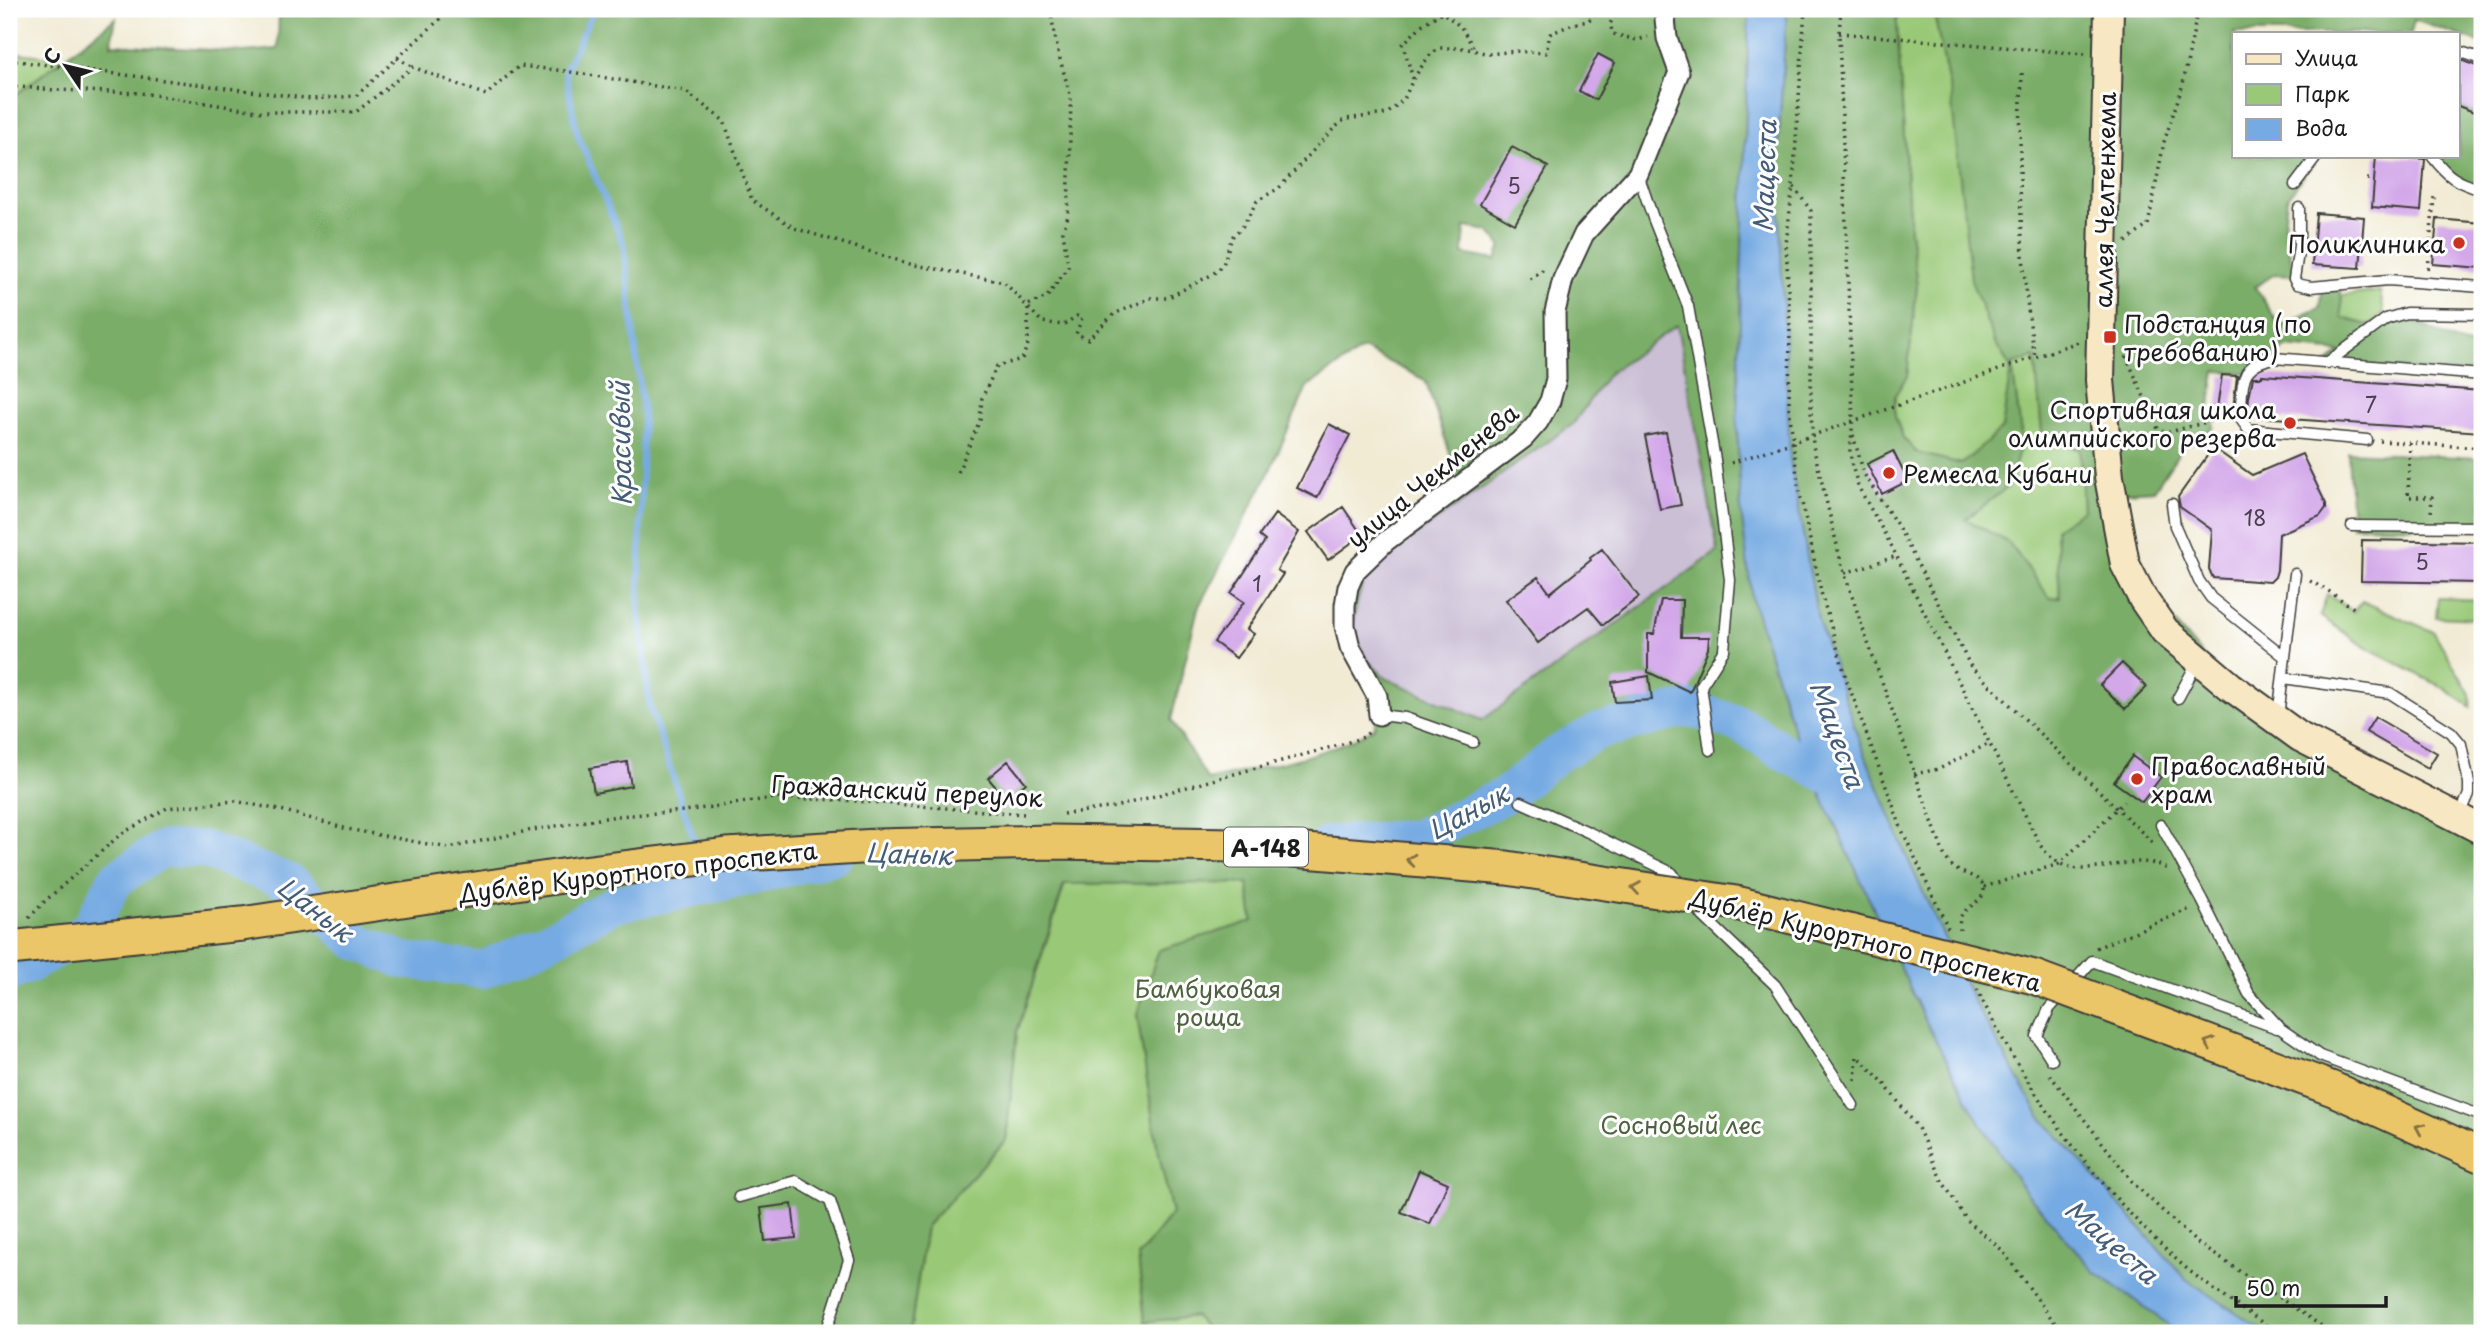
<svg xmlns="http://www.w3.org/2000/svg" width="2491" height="1342" viewBox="0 0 2491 1342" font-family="'Playpen Sans',sans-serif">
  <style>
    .industrial { fill: #cbbfd5 }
    .green { fill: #99c977; stroke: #5a724a; stroke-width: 2 }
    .forest { fill: #7aad68; stroke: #4b6442; stroke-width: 2; fill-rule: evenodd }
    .water { fill: #76aae2; stroke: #49637f; stroke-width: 2 }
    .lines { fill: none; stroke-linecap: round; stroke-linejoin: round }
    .stream { stroke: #76aae2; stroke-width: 6 }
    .river { stroke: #76aae2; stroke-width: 37 }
    .building { fill: #d3a8e9 }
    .service-casing { stroke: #3c3b38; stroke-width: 13 }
    .minor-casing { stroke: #3c3b38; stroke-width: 23 }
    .secondary-casing { stroke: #3c3b38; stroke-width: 32 }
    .path { stroke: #3c3b38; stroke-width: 3.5; stroke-dasharray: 2 5; stroke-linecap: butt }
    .service { stroke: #fff; stroke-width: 10 }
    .minor { stroke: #fff; stroke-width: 19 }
    .secondary { stroke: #f7e8c3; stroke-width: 28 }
    .trunk-bridge-casing { stroke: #3c3b38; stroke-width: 37; stroke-linecap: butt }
    .path-bridge { stroke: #3c3b38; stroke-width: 3.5; stroke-dasharray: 2 5; stroke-linecap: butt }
    .trunk-bridge { stroke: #ebc669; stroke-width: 33 }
    .oneway { stroke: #847142 }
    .poi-dot { fill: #c8321e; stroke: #fff; stroke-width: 2.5 }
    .labels { text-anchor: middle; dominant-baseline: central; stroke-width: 6; stroke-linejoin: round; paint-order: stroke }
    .number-label { font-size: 21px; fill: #4a3f4f }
    .shield { fill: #fff; stroke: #606060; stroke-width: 2 }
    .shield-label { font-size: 23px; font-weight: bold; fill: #1c1c1c }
    .street-label { font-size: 24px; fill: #1c1c1c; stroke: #fff }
    .poi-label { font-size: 24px; fill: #1c1c1c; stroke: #fff; text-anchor: start }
    .park-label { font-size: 24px; fill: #4e6140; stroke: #fff }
    .water-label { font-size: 26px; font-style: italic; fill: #445c75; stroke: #fff }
  </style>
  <rect width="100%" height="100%" fill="#fff"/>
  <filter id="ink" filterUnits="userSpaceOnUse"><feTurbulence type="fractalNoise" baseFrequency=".0143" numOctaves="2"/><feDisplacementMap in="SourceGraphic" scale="14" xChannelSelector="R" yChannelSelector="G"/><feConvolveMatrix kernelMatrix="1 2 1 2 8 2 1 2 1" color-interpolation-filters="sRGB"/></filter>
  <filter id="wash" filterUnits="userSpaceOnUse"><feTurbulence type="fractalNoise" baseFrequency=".00686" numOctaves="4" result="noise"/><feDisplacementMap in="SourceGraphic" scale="28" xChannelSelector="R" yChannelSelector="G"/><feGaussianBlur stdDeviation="1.57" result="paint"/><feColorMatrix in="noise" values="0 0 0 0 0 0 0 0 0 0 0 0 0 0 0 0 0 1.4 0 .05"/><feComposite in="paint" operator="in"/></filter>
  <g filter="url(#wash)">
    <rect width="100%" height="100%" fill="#f1ebd4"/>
    <!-- industrial -->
    <path class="industrial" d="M1677,325l41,226 -237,169 -94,-41 -21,-20 -15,-33 15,-56 207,-146 35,-50z"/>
    <!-- green -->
    <path class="green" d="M1896,9h37l18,86 43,246 17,27 -9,61 -40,35 -45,-11 -14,-15 -8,-22v-21l12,-19 10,-90 -7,-56z
      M9,52l54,6 -54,42z
      M2380,291l4,22 -16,12 -26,-7 -1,-22z
      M2035,357l7,76 38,16 3,62 -27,17 4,69 -10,2 -41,-56 -43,-24 43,-33 13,-46 -10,-75z
      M2327,594l26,18 9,-11 72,31 36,62 1,13 -29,-20 -78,-41 -44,-30z
      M2438,598l43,2 -1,19 -44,-2z
      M1248,883l5,39 -94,28 -22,64 19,126 16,74 -34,42 7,66 50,-6 15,17h-300l16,-107 80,-86 11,-108 48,-148z"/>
    <!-- forest -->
    <path class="forest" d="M279,9h1470l-12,415 4,86 11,89 24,76 23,71 124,270 50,95 48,75 72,84 87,63h-970l-15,-17 -50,6 -7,-66 34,-42 -16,-74 -19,-126 22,-64 94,-29 -5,-38 -184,1 -47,148 -11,108 -80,86 -16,107h-901v-1233l107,-82 -5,26 133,8 34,-3zM1465,227l24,4 12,15 -5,14 -33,-6zM1677,325l41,226 -236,169 -95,-41 -21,-20 -15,-33 15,-56 207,-146 35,-50zM1363,349l62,31 36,105 -75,56 -31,30 -7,16 -3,18v21l5,21 30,59 -6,22c-43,27 -116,40 -166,52l-37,-60 27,-112 69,-131 40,-90z
      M1787,9h109l14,221 7,56 -10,90 -12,19v21l8,22 14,15 45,11 40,-35 9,-61 -17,-27 -23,-61 -20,-185 -18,-86h549v34l-68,-23 -3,13h-177v123h83l-30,43 -3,26 10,50 -19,-1 -20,13 25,39 40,-18 3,-22 18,-2 1,34 26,7 46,-4 40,20 28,8v26l-155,-12 14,-11 -54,-5 -13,11 -29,15 -30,-2 -5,35 4,21 -15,13 -15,5 -30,45 -42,3 13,71 105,124 252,142v503h-215l-81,-54 -147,-164 -64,-111 -66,-142 -50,-122 -41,-120 -28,-161 -9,-154 -4,-143zM2035,357l7,76 38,17 3,60 -27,18 4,69 -10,1 -41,-55 -43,-24 43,-33 13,-46 -10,-75z
      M2458,106l24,9v75l-21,-6 -29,-28h26z
      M2348,452l134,6v69l-130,-1z"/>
    <!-- water -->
    <path class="water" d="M1749,9h38l-10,153 13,297 28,161 41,120 50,122 66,142 64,111 147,164 81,54h-87l-87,-63 -72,-84 -48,-75 -50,-95 -124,-270 -47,-147 -11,-89 -4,-86z"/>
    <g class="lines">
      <!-- stream -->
      <path class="stream" d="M591,9v7l-26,55 12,62 47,112 19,170 -4,194 11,98 47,142
        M703,866l6,19"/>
      <!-- river -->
      <path class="river" d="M1329,844l88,-6 90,-44 52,-41 39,-22 91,-23 53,17 40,26 70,37
        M9,973l22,-9 58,-35 27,-50 46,-30h41l86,33 67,59 46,19 80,10 61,-27 72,-39 144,-29 76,-19"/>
    </g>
    <g id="blocks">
      <!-- building -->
      <path class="building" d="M1598,54l17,9 -19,37 -17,-9z
        M2458,59l24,9v47l-24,-9z
        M1512,147l36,20 -33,57 -35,-20z
        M2376,156l49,3 -4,52 -49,-4z
        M2316,213l48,4 -4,51 -48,-3z
        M2437,219l45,4v45l-49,-4z
        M2222,375l15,1 -4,33 -16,-1z
        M2262,375l220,16v41l-223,-15v-6l-11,-1 1,-13 4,-20h9z
        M1329,424l21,11 -33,63 -20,-10z
        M1666,432l15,73 -21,4 -15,-73z
        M2215,449l37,26 50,-21 24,50v4l-6,8 -41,18 -2,36 -2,7 -5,5 -57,-4 -4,-9 3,-39 -32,-23 -2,-10 32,-45z
        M1893,451l15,30 -26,13 -15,-30z
        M1343,507l19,28 -34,25 -20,-28z
        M1275,514l24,18 -22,38 6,4 -36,55 7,5 -18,24 -22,-16 30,-40 -13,-9 34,-52 -6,-5z
        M2362,540l120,2v41l-121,-2z
        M1602,549l37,48 -36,28 -15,-18 -50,36 -32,-43 32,-23 12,16 41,-33 -1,-2z
        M1661,600h21l-1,37h28l-1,12 -18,43 -42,-20v-38h6z
        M2122,663l25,24 -22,22 -25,-24z
        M1649,676l3,24 -37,2 -3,-20z
        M2375,717l62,36 -9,15 -62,-36z
        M2132,756l29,21 -19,25 -28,-20z
        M1008,761l18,22 -19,17 -19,-22z
        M627,762l4,24 -37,7 -4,-25z
        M1419,1170l29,13 -18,41 -29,-12z
        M792,1204l4,34 -31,3 -4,-33z"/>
    </g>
  </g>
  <g filter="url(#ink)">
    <use href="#blocks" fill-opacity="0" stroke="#3c3b38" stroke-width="2"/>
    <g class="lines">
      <!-- service casing -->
      <g class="service-casing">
        <path id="service" d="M2458,51l24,8
          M2432,156c17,22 24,26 50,34
          M1638,174l15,44 35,88 27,154 15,120 -6,70 -23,36 9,64
          M2295,185l22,-29
          M2299,208v38l-5,33 3,5 14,3 77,-7 94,7
          M2327,363l59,-44 20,-6 76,1
          M2367,440l-119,-11 -8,-11c4,-32 -4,-53 34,-60l208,17
          M2172,504l3,22 24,55 12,17 74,59 -7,60
          M2352,526l130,1
          M2285,657l10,-83
          M2283,678l107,15 61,39 10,12 8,39v11l-10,23
          M2178,698l20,-37
          M1379,715l26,3 68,24
          M1521,802l67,30 84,41 9,13
          M2161,825l41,75 47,94 32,35 39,27 162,60
          M1696,906l7,10 72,69 78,120
          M2052,1060l-15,-24 12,-27 43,-48 185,67
          M739,1197l57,-16 34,20 19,59 -23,73"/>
      </g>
      <!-- minor casing -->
      <g class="minor-casing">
        <path id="minor" d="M1379,715l-2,-19 -27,-49 -5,-21v-21l3,-18 7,-16 31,-30 138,-103 14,-16 12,-21 6,-22 -1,-67 8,-33 21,-45 54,-60 41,-102 -12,-34 -3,-29"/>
      </g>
      <!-- secondary casing -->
      <g class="secondary-casing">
        <path id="secondary" d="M2109,9l-9,371 9,97 16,87 18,35 22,32 65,55 70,51 182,93"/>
      </g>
      <!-- path -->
      <path class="path" d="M1612,9l3,5 -5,10 3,10 24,6 11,-3
        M1805,9l-12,176 -7,59 4,82 -1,81 9,77 24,112 25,85 55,149 46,98
        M1841,9l-2,24 14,387 -3,31 2,15 7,22 32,57 149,300c39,53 86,-2 129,25
        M1839,33l246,21
        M397,58l16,9
        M9,60l303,39 44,-3 95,-87
        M2022,73c-4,95 -3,190 13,284
        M1413,79l-10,-35 20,-20 19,-12 19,15 14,23
        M9,86l46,4 86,3 122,19h93l57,-45 73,28 33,-29 46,5 120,20 39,30 28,79 42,28 116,36 94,18 38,40 21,3 14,-9 5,2 -6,16 12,5 26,-25 37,-16h16l46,-24 10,-9 9,-28 11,-11 14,-25 22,-13 51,-56 15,-13 42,-5 17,-15 9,-20 16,-23 10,-8h25l25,6 26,-3 31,2 4,-19 23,-10 15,-3 12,-12
        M2367,179l7,1
        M1794,187l17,24v198l2,37 29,120 21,63 80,223c2,5 5,10 9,14 8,9 30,9 32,22 1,15 -21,18 -24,31 -1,4 0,8 0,11
        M2422,189h6
        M2126,242l22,-17 16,-83 19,-58 15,-75
        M2362,246h9
        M2428,269l6,-72
        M1530,279l15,-11
        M2126,356l32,73 8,4 59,-16
        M1853,435l11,39 35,54 72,139 182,176
        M1805,438l273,-96
        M2380,441l102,7
        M2410,443l-2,54h24l-1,17
        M958,472l22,-52 2,-22 15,-32 25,-7 6,-15v-39l19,-8 21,-30 -5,-36 5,-15 3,-118 -13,-46 -8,-43
        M1845,573l52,-17
        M2310,581l17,9 28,19
        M1914,774l25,-5 51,-26
        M1063,814l52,-7 224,-62 25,-8 7,-7
        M1984,887l75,-23 65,-62
        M29,918l15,-16 77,-68 46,-26 68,-7 50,10 62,18 102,19 83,-18 85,-14 67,-5 90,-13 68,2 182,14
        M2096,948l96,-40
        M1977,989c48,101 118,196 201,272 30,27 67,49 99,72
        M2050,1075l85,110 61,57 136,91
        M1855,1080l2,-24 26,26 35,46 23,51 25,40 36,31 60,83"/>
      <!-- service -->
      <use href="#service" class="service"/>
      <!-- minor -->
      <use href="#minor" class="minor"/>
      <!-- secondary -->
      <use href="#secondary" class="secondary"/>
      <!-- trunk-bridge casing -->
      <g class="trunk-bridge-casing">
        <path id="trunk-bridge" d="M9,948l233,-24 340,-51 145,-18 150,-9 175,-4 182,3 273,23 229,35 298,74 299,112 149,67"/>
      </g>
      <!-- path-bridge -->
      <path class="path-bridge" d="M1731,463l74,-25"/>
      <!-- trunk-bridge -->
      <use href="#trunk-bridge" class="trunk-bridge"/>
    </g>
    <!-- one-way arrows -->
    <defs><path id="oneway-chevron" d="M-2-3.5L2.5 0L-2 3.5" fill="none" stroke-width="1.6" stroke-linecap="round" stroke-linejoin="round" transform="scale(1.75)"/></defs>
    <g class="oneway">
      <use href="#oneway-chevron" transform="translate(1411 860) rotate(-175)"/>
      <use href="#oneway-chevron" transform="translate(1636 888) rotate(-171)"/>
      <use href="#oneway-chevron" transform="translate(2209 1043) rotate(-160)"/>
      <use href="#oneway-chevron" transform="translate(2420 1128) rotate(-156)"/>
    </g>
  </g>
  <!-- markers -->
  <g class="poi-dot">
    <circle cx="2459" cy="243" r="7"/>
    <rect x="2103" y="330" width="14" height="14" rx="3.5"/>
    <circle cx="2290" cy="423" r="7"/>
    <circle cx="1889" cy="473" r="7"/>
    <circle cx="2137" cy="779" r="7"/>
  </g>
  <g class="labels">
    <!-- number labels -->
    <g class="number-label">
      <text x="1514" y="185">5</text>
      <text x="2371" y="404">7</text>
      <text x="2255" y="517">18</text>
      <text x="2422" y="561">5</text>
      <text x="1257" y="583">1</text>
    </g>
    <!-- shield labels -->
    <rect class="shield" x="1224" y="827.5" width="84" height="39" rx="5"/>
    <g class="shield-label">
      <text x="1266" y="847">А-148</text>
    </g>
    <!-- street labels -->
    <g class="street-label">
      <text transform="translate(2104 200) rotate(-89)">аллея Челтенхема</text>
      <text transform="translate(1432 475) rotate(-39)">улица Чекменева</text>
      <text transform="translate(907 790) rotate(3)">Гражданский переулок</text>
      <text transform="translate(638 871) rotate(-7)">Дублёр Курортного проспекта</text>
      <text transform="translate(1866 939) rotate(14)">Дублёр Курортного проспекта</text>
    </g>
    <!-- poi labels -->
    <g class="poi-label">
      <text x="2445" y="243" text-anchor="end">Поликлиника</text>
      <text x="2124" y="323">Подстанция (по<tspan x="2124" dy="28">требованию)</tspan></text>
      <text x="2276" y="409" text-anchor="end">Спортивная школа<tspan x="2276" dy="28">олимпийского резерва</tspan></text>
      <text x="1903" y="473">Ремесла Кубани</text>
      <text x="2151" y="765">Православный<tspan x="2151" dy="28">храм</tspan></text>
    </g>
    <!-- park labels -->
    <g class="park-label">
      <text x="1208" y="988">Бамбуковая<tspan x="1208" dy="28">роща</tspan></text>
      <text x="1681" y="1124">Сосновый лес</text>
    </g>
    <!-- water labels -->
    <g class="water-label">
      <text transform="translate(1764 176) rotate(-88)">Мацеста</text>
      <text transform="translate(620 444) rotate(-91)">Красивый</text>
      <text transform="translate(1838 734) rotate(70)">Мацеста</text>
      <text transform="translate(1468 811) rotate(-28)">Цанык</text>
      <text transform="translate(909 853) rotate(2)">Цанык</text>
      <text transform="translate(316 909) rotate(38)">Цанык</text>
      <text transform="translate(2112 1241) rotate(41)">Мацеста</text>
    </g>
  </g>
  <!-- margin -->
  <rect width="2491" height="1342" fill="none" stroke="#fff" stroke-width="35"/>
  <!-- legend -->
  <rect x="2232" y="32" width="228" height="126" fill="#ffffff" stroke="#a4a4a4" stroke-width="2"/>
  <rect x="2246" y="54" width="35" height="10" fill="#f7e8c3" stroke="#a4a4a4" stroke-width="2"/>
  <text x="2295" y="66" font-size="21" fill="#1c1c1c">Улица</text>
  <rect x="2246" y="84" width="35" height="21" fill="#99c977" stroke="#a4a4a4" stroke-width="2"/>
  <text x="2295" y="102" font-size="21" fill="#1c1c1c">Парк</text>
  <rect x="2246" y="119" width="35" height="21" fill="#76aae2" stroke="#a4a4a4" stroke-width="2"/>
  <text x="2295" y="136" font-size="21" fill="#1c1c1c">Вода</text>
  <!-- north arrow -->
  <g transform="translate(66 66) rotate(305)" stroke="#ffffff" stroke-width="5" paint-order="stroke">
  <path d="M0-5L12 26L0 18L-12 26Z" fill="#1c1c1c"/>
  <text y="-10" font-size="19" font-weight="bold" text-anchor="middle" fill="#1c1c1c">С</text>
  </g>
  <!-- scale -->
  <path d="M2236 1296v10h150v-10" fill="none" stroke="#1c1c1c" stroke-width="3.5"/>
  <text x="2246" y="1296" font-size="21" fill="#1c1c1c" stroke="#ffffff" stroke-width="5" paint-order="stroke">50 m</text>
</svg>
